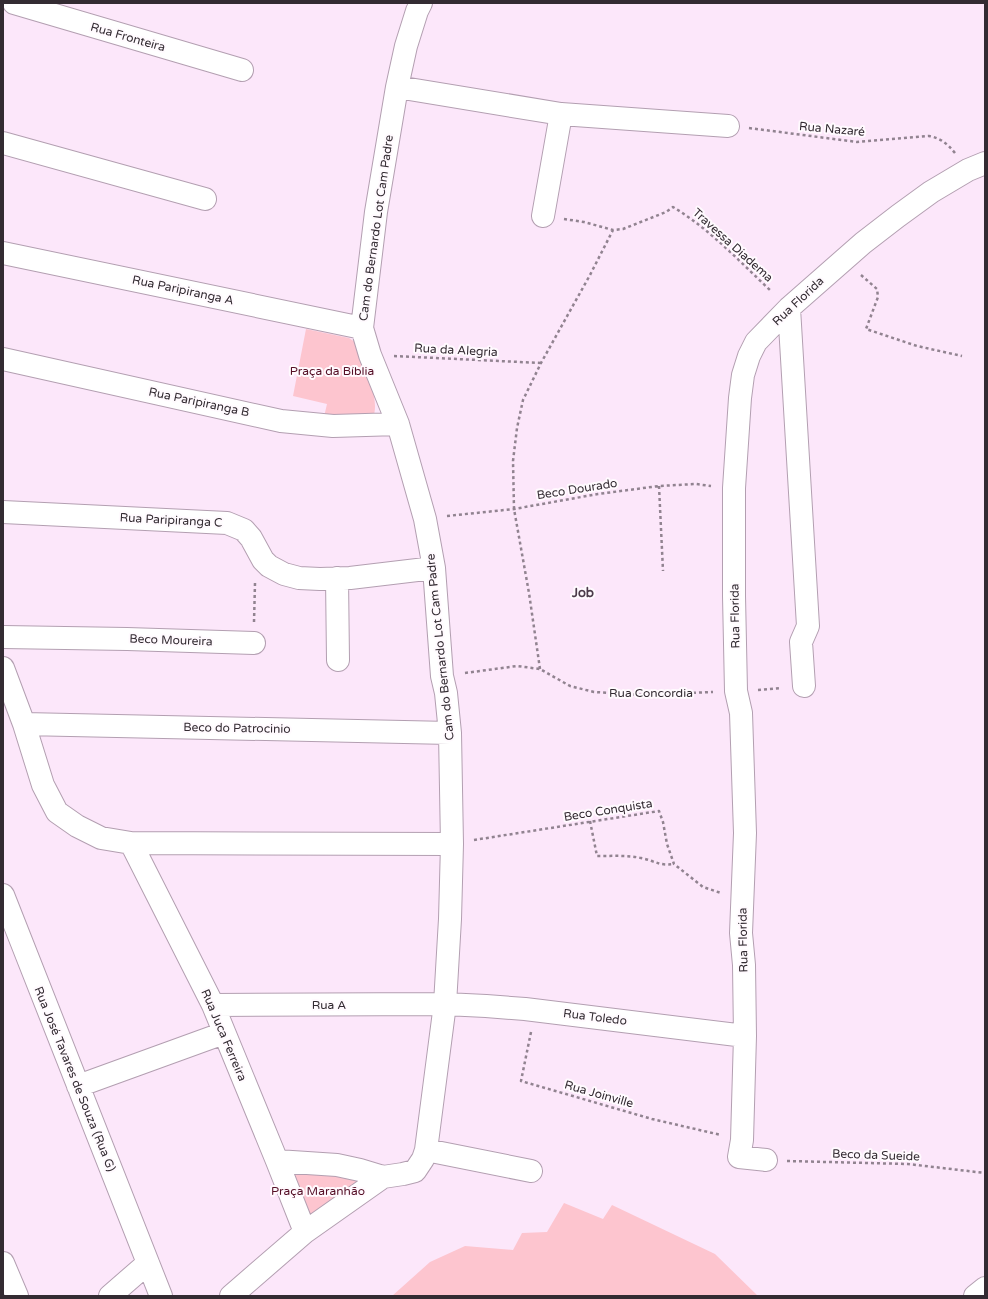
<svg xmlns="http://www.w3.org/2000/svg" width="988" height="1299" viewBox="0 0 988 1299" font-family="'Varela Round',sans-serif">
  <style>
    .green { fill: #fdc5cf }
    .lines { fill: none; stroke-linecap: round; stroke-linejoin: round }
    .minor-casing { stroke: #b39fb1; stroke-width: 24 }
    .tertiary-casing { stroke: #b39fb1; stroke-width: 24 }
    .path { stroke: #918390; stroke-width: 2.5; stroke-dasharray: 3 3; stroke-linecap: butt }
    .minor { stroke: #fff; stroke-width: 22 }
    .tertiary { stroke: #fff; stroke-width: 22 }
    .labels { text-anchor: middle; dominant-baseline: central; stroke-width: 4; stroke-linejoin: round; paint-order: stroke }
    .street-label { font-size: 12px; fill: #332b32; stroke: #fffafe }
    .park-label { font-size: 12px; fill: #550f26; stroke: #fffafe }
    .neighbourhood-label { font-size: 13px; font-weight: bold; fill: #4c3b4a; stroke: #fffafe }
  </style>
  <rect width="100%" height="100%" fill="#fce7fa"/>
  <!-- green -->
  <path class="green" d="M306,329l43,9 6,4c8,21 26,55 18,76l-50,3 4,-17 -34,-8z
    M277,1161l106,16 -78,55z
    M564,1203l39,16 9,-14 103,49 43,42h-366l38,-34 35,-16 48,4 9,-17 25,-1z"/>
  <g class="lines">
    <!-- minor casing -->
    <g class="minor-casing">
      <path id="minor" d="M14,3l228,67
        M397,87l164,27 167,12
        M3,143l202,56
        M543,216l18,-102
        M3,253l359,75
        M789,308l19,318 -7,16 3,44
        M3,359l278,62 52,5 65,-2
        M3,512l224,11 17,7 7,8 12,22 6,6 15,8 15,4 21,1 30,-1 84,-10
        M337,578l1,82
        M3,637l124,2 127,4
        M3,668l21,56 19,61 14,27 20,14 24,12 30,5 321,1
        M24,724l426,9
        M131,843l82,162 64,156 28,71
        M3,895l158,401
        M213,1005l232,-1 41,2 39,3 220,27
        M78,1086l146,-53
        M426,1150l105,21
        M766,1160l-27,-3 3,-17 3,-104 -1,-71 -3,-32 4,-100 -4,-120 -5,-22 -2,-95v-108l6,-90 3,-23 6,-19 7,-14 33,-34 74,-65 35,-27 33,-24 37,-22 17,-7
        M277,1161l60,4 23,5 23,7 20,-3 12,-3 8,-12 3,-9 19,-146 5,-85 2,-75 -2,-111 -4,-40 -4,-17 -8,-108 -9,-49 -27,-95 -28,-69 -8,-27 14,-116 21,-125 9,-41 11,-35 4,-8
        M3,1263l14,33
        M110,1296l38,-33
        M231,1296l74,-64 78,-55"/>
    </g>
    <!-- tertiary casing -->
    <g class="tertiary-casing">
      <path id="tertiary" d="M975,1296l10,-8"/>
    </g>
    <!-- path -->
    <path class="path" d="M749,128l108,14 72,-6c11,2 18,7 26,17
      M564,219l20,3 29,8 10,-1 43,-17 7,-5c38,23 67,55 99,85
      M861,275l16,14 1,8 -12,32 51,17 45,10
      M394,356l147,7
      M659,486l4,85
      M447,516l67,-7 84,-15 61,-8 37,-2 15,2
      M254,622l1,-39
      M540,669l-11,-76 -15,-84 -1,-48 4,-33 6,-28 18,-37 49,-88 23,-45
      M465,673l52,-7 23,3 30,17 24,6 50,3 69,-3
      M758,690l23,-2
      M590,821l7,35c15,0 30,-1 44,2 15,3 17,8 33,6
      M474,840l185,-29 4,11 4,22 7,20 29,23 18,6
      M531,1032l-10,49 131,38 69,16
      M787,1161l121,3 77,9"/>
    <!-- minor -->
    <use href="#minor" class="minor"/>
    <!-- tertiary -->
    <use href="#tertiary" class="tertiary"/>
  </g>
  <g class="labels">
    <!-- street labels -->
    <g class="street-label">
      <text transform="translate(128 37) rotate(16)">Rua Fronteira</text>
      <text transform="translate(832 129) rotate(5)">Rua Nazaré</text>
      <text transform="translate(376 228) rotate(-82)">Cam do Bernardo Lot Cam Padre</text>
      <text transform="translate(733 245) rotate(42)">Travessa Diadema</text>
      <text transform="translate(183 290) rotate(12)">Rua Paripiranga A</text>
      <text transform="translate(798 301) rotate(-43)">Rua Florida</text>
      <text transform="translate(456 350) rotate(3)">Rua da Alegria</text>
      <text transform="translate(199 402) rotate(12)">Rua Paripiranga B</text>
      <text transform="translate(577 489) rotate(-9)">Beco Dourado</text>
      <text transform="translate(171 520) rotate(3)">Rua Paripiranga C</text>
      <text transform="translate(735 616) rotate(-91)">Rua Florida</text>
      <text transform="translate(171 640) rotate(2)">Beco Moureira</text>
      <text transform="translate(440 647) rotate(-96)">Cam do Bernardo Lot Cam Padre</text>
      <text x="651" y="693">Rua Concordia</text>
      <text transform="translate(237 728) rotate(1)">Beco do Patrocinio</text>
      <text transform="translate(608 810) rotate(-9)">Beco Conquista</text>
      <text transform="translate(743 940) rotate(-91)">Rua Florida</text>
      <text x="329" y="1005">Rua A</text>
      <text transform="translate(595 1017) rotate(7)">Rua Toledo</text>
      <text transform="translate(224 1035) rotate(67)">Rua Juca Ferreira</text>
      <text transform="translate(75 1079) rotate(68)">Rua José Tavares de Souza (Rua G)</text>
      <text transform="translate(599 1094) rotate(16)">Rua Joinville</text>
      <text transform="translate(876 1155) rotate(2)">Beco da Sueide</text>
    </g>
    <!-- park labels -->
    <g class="park-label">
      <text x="332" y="371">Praça da Bíblia</text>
      <text x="318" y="1191">Praça Maranhão</text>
    </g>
    <!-- neighbourhood labels -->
    <g class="neighbourhood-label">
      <text x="583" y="593">Job</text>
    </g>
  </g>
  <!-- border -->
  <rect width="988" height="1299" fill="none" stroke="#332b32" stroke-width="8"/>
</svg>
